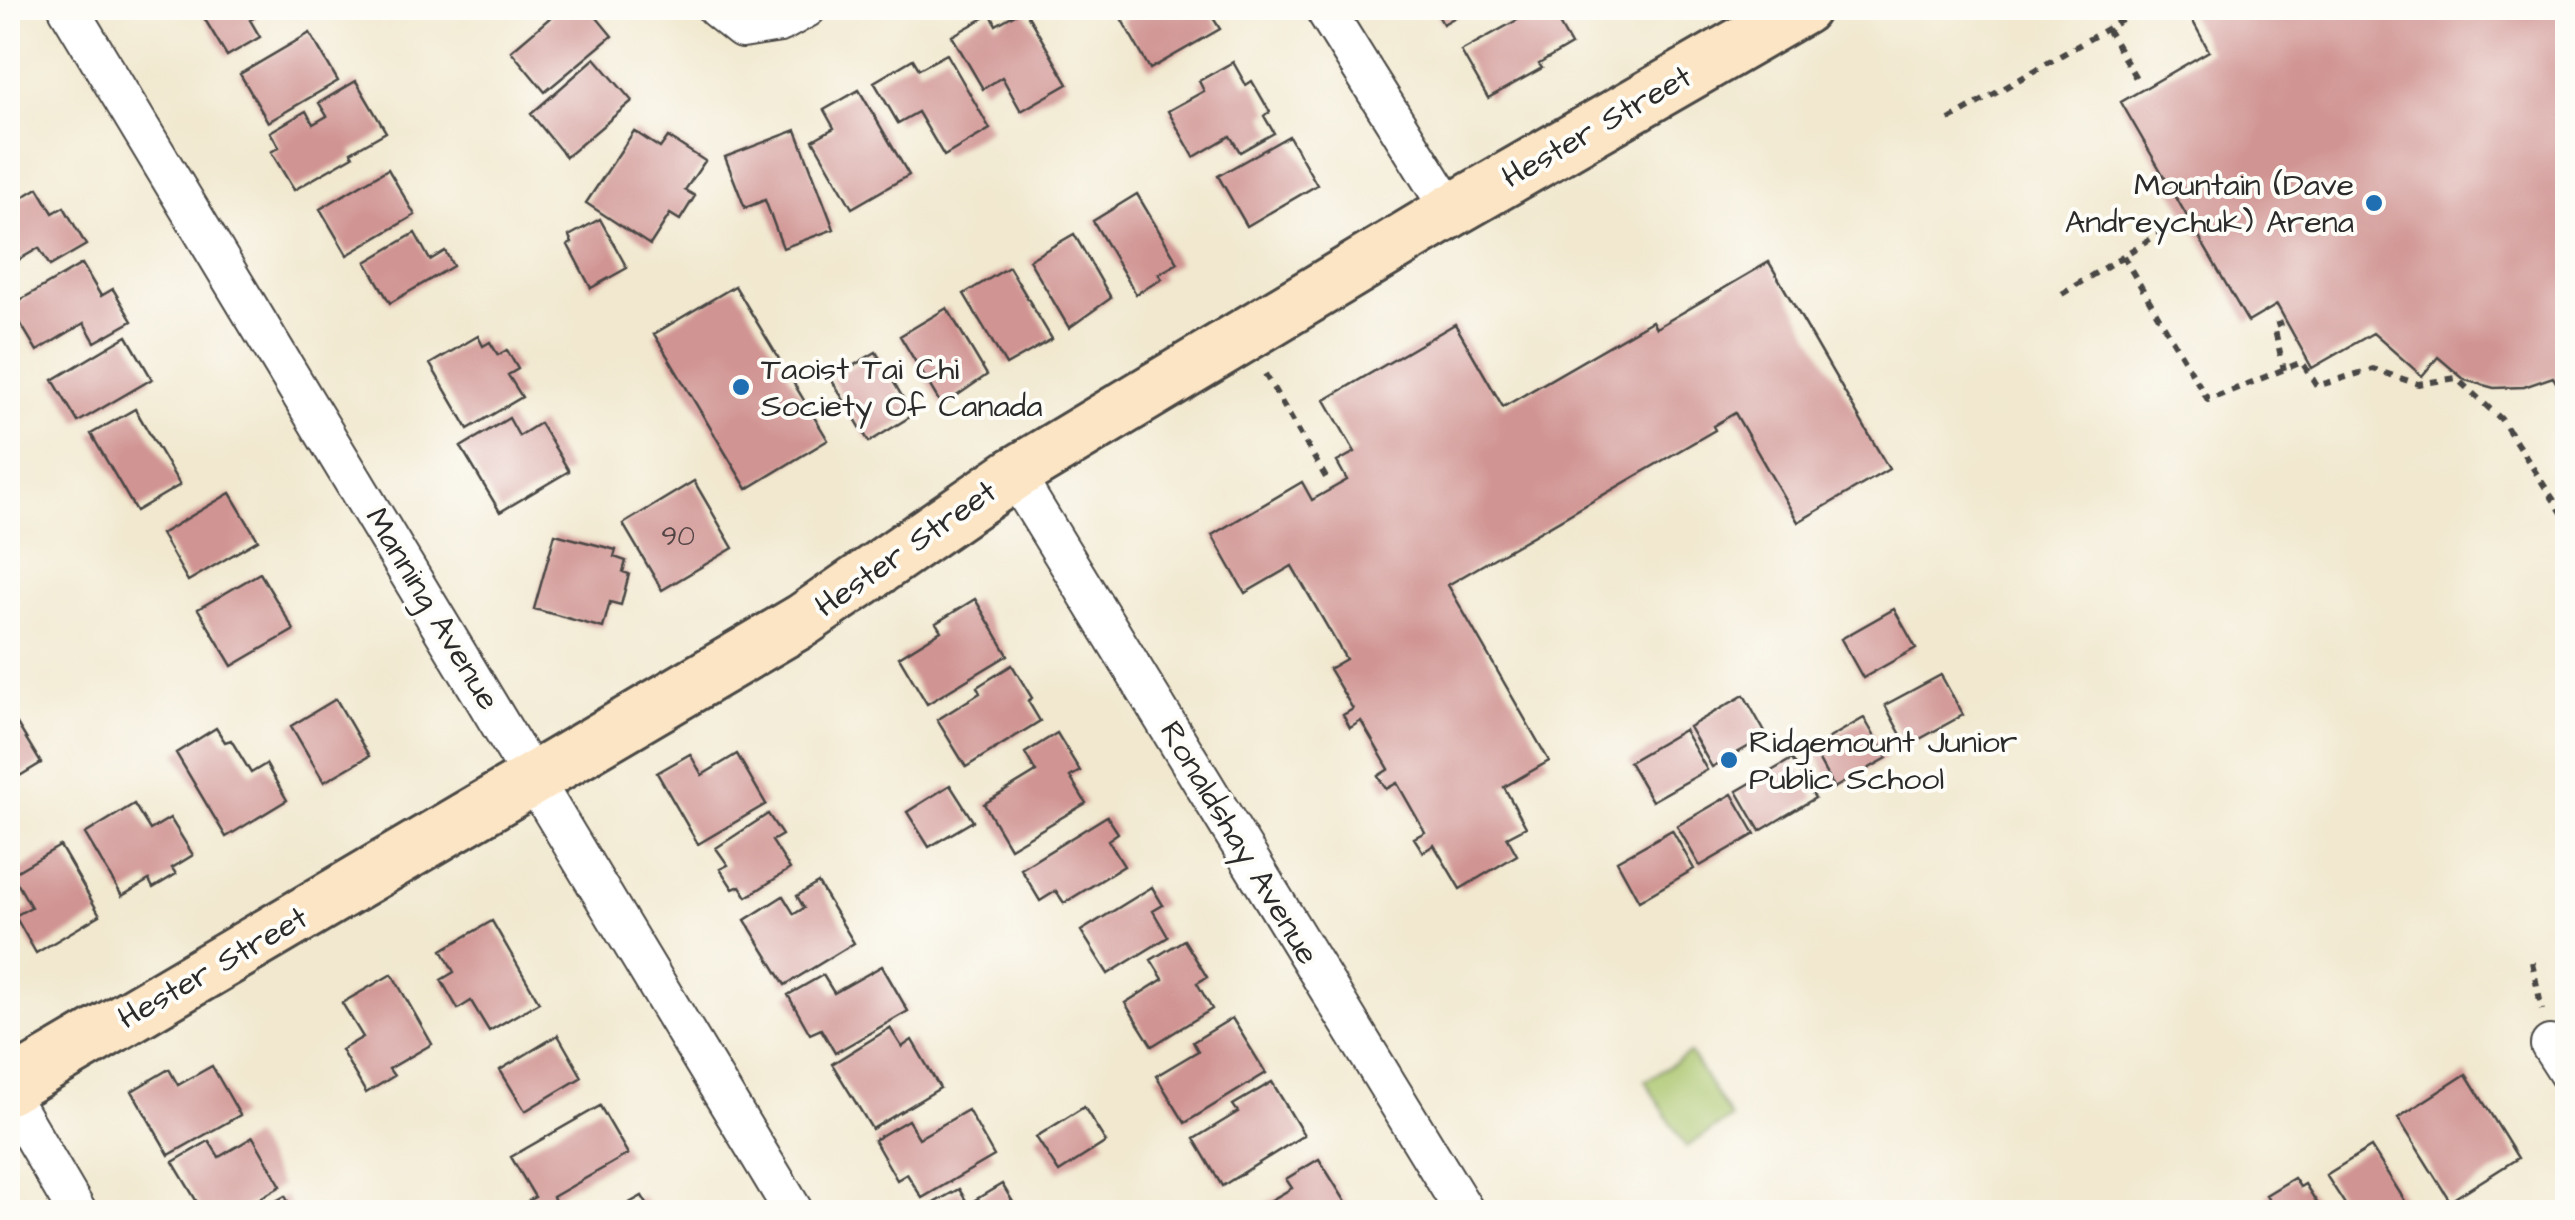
<svg xmlns="http://www.w3.org/2000/svg" width="2575" height="1220" viewBox="0 0 2575 1220" font-family="'Architects Daughter',sans-serif">
  <style>
    .green { fill: #a9c46a; stroke: #6a784a; stroke-width: 2.5 }
    .building { fill: #d09493 }
    .lines { fill: none; stroke-linecap: round; stroke-linejoin: round }
    .street-casing { stroke: #494744; stroke-width: 42 }
    .secondary-casing { stroke: #494744; stroke-width: 58 }
    .path { stroke: #494744; stroke-width: 6; stroke-dasharray: 8 8; stroke-linecap: butt }
    .street { stroke: #fff; stroke-width: 38 }
    .secondary { stroke: #fce5c4; stroke-width: 52 }
    .poi-dot { fill: #1f6fb2; stroke: #fdfcf7; stroke-width: 4 }
    .labels { text-anchor: middle; dominant-baseline: central; stroke-width: 8; stroke-linejoin: round; paint-order: stroke }
    .number-label { font-size: 28px; fill: #544545 }
    .street-label { font-size: 32px; fill: #2b2b2b; stroke: #fdfcf7 }
    .poi-label { font-size: 32px; fill: #2b2b2b; stroke: #fdfcf7; text-anchor: start }
  </style>
  <rect width="100%" height="100%" fill="#fdfcf7"/>
  <filter id="ink" filterUnits="userSpaceOnUse"><feTurbulence type="fractalNoise" baseFrequency=".01" numOctaves="2"/><feDisplacementMap in="SourceGraphic" scale="20" xChannelSelector="R" yChannelSelector="G"/><feConvolveMatrix kernelMatrix="1 2 1 2 8 2 1 2 1" color-interpolation-filters="sRGB"/></filter>
  <filter id="wash" filterUnits="userSpaceOnUse"><feTurbulence type="fractalNoise" baseFrequency=".0048" numOctaves="4" result="noise"/><feDisplacementMap in="SourceGraphic" scale="40" xChannelSelector="R" yChannelSelector="G"/><feGaussianBlur stdDeviation="2.25" result="paint"/><feColorMatrix in="noise" values="0 0 0 0 0 0 0 0 0 0 0 0 0 0 0 0 0 1.4 0 .05"/><feComposite in="paint" operator="in"/></filter>
  <g filter="url(#wash)">
    <rect width="100%" height="100%" fill="#f1e8cf"/>
    <!-- green -->
    <path class="green" d="M1690,1053l41,65 -45,29 -41,-66z"/>
    <g id="blocks">
      <!-- building -->
      <path class="building" d="M198,8h74l-22,12 10,17 -33,19z
        M543,8h56l-6,5 19,23 -67,56 -34,-41 40,-34z
        M1144,8h63l13,21 -70,40 -28,-49z
        M1434,8h37l-28,16z
        M1539,8h11l21,37 -32,19 3,4 -54,30 -27,-47z
        M2205,8h363v395l-15,-26 -29,10 -30,1 -29,-8 -27,-23 -16,19 -49,-43 -61,35 -35,-63 -29,17 -127,-220 88,-51 -19,-35z
        M1024,9l44,75 -47,27 -19,-34 -19,12 -31,-53 39,-22 5,11z
        M310,33l28,48 -70,41 -28,-48z
        M947,54l43,75 -46,27 -26,-44 -20,11 -24,-41 39,-23 6,10z
        M595,58l37,43 -66,56 -35,-43z
        M1233,62l13,23 6,-4 18,31 -6,4 10,17 -34,19 -10,-16 -36,21 -26,-46 36,-20 -5,-10z
        M356,81l30,51 -35,20 2,4 -59,34 -23,-38 8,-5 -9,-15 36,-21 7,13 14,-8 -8,-13z
        M859,90l50,85 -57,33 -39,-68 21,-12 -10,-18z
        M796,130l38,99 -51,19 -18,-48 -20,8 -20,-51z
        M634,131l26,17 8,-11 37,24 -20,29 10,6 -15,24 -10,-6 -20,31 -64,-42z
        M1289,136l28,49 -70,41 -29,-50z
        M388,169l27,46 -68,40 -27,-46z
        M38,188l15,25 11,-6 22,38 -36,21 -11,-18 -31,18v-60z
        M1137,194l41,69 -19,11 3,5 -26,15 -43,-73z
        M600,219l27,49 -36,20 -23,-43 4,-2 -3,-7z
        M415,233l15,27 15,-9 8,15 -63,37 -24,-41z
        M1074,234l37,64 -42,30 -40,-68z
        M1769,262l120,207 -91,53 -63,-109 -22,13 2,4 -267,155 101,176 -45,26 22,40 -19,10 10,18 -57,34 -26,-44 -11,7 -9,-14 11,-6 -28,-49 -11,6 -8,-13 11,-7 -28,-48 -11,7 -7,-13 10,-6 -24,-40 17,-10 -54,-93 -47,27 -33,-58 90,-53 10,18 35,-20 -10,-18 18,-10 -30,-52 130,-76 48,83 149,-86 4,7z
        M82,264l19,32 12,-7 19,32 -37,21 -11,-19 -47,28 -27,-45z
        M1009,267l43,72 -46,26 -42,-71z
        M735,286l93,154 -81,49 -93,-155z
        M947,308l40,67 -45,31 -42,-70z
        M127,336l25,43 -74,43 -25,-42z
        M478,336l5,10 7,-4 8,13 9,-5 11,19 -10,6 14,22 -54,32 -38,-65z
        M876,352l37,63 -44,27 -38,-63z
        M135,409l45,76 -44,26 -45,-77z
        M509,418l10,18 21,-13 29,48 -69,41 -39,-65z
        M694,481l39,67 -71,42 -39,-66z
        M230,493l28,47 -70,41 -27,-47z
        M555,534l61,16 -2,7 12,4 -3,11 6,2 -8,31 -11,-3 -7,26 -69,-19z
        M260,573l34,57 -62,36 -34,-57z
        M975,599l33,56 -81,49 -28,-47 42,-26 -5,-8z
        M1894,609l22,39 -53,30 -22,-39z
        M1012,665l20,33 -4,3 12,20 -74,46 -29,-47 43,-27 -3,-6z
        M1941,675l22,40 -56,31 -22,-41z
        M1744,695l23,41 -55,31 -23,-40z
        M336,699l33,57 -45,26 -33,-56z
        M13,717l28,46 -33,20v-63z
        M1864,718l23,40 -53,30 -22,-40z
        M216,728l9,14 6,-2 20,33 15,-9 21,36 -61,37 -50,-84z
        M1684,730l23,40 -55,31 -23,-39z
        M1057,733l23,38 -10,6 16,26 -76,45 -26,-44 52,-32 -11,-19z
        M690,754l12,21 35,-21 29,50 -68,40 -41,-71z
        M1792,759l23,39 -55,33 -23,-40z
        M950,785l23,36 -44,26 -22,-35z
        M1732,794l23,40 -55,32 -23,-40z
        M134,804l16,26 20,-12 23,37 -21,13 4,6 -23,14 -4,-8 -27,16 -37,-62z
        M768,814l14,21 -10,6 18,28 -43,28 -7,-11 -7,3 -13,-20 8,-4 -12,-17z
        M1107,816l11,17 -10,7 16,26 -60,37 -8,-12 -16,10 -19,-32z
        M1672,830l22,39 -55,32 -22,-40z
        M60,846l40,69 -64,38 -21,-37 16,-9 -19,-33z
        M818,883l36,60 -69,42 -40,-65 38,-24 11,18 10,-6 -7,-12z
        M1152,887l11,18 -10,6 15,26 -60,37 -27,-43z
        M492,921l47,81 -50,29 -18,-30 -13,8 -17,-29 13,-8 -12,-22z
        M1184,940l23,37 -10,6 15,26 -60,37 -27,-43 38,-24 -12,-19z
        M882,966l26,45 -73,42 -14,-24 -11,5 -22,-39 35,-20 11,18z
        M392,974l40,70 -43,25 5,7 -28,17 -25,-43 22,-13 -21,-34z
        M1232,1018l34,55 -81,50 -29,-47 42,-25 -5,-9z
        M890,1028l12,19 10,-7 28,48 -68,41 -40,-65z
        M558,1035l24,42 -57,34 -25,-41z
        M212,1066l28,49 -71,40 -37,-64 37,-22 9,16z
        M2466,1074l52,84 -68,43 -52,-83z
        M1272,1082l32,53 -82,51 -28,-47 44,-27 -5,-7z
        M600,1106l28,48 -75,43 8,15h-53l27,-15 -24,-40z
        M1084,1107l22,35 -47,30 -23,-35z
        M968,1110l26,46 -72,42 -15,-24 -10,6 -23,-40 34,-20 11,18z
        M253,1137l28,49 -45,26h-33l-30,-50 36,-21 10,16z
        M2371,1147l41,65h-62l-24,-37z
        M1319,1159l33,53h-101l41,-24 -6,-9z
        M2294,1178l6,9 5,-3 18,28h-65l14,-8 -6,-9z
        M1002,1184l17,28h-94l-2,-3 36,-20 9,15z
        M285,1196l9,16h-38z
        M642,1196l10,16h-39z"/>
    </g>
  </g>
  <g filter="url(#ink)">
    <use href="#blocks" fill-opacity="0" stroke="#494744" stroke-width="2.5"/>
    <g class="lines">
      <!-- street casing -->
      <g class="street-casing">
        <path id="street" d="M68,8l726,1204
          M716,8l26,21 38,-6 27,-15
          M1324,8l127,203
          M1014,474l451,738
          M2550,1045l18,28
          M8,1094l69,118"/>
      </g>
      <!-- secondary casing -->
      <g class="secondary-casing">
        <path id="secondary" d="M8,1088l795,-468 211,-146 437,-263 352,-203"/>
      </g>
      <!-- path -->
      <path class="path" d="M2107,29l32,54
        M1949,120l194,-112
        M2123,256l85,144 94,-38 15,24 56,-17 45,15 38,-6 45,41 67,103
        M2062,294l117,-73
        M2283,323l-9,3 10,44
        M1265,374l63,107
        M2532,962l10,48"/>
      <!-- street -->
      <use href="#street" class="street"/>
      <!-- secondary -->
      <use href="#secondary" class="secondary"/>
    </g>
  </g>
  <!-- markers -->
  <g class="poi-dot">
    <circle cx="2374" cy="203" r="10"/>
    <circle cx="741" cy="387" r="10"/>
    <circle cx="1729" cy="760" r="10"/>
  </g>
  <g class="labels">
    <!-- number labels -->
    <g class="number-label">
      <text x="678" y="536">90</text>
    </g>
    <!-- street labels -->
    <g class="street-label">
      <text transform="translate(1597 127) rotate(-30)">Hester Street</text>
      <text transform="translate(906 549) rotate(-35)">Hester Street</text>
      <text transform="translate(432 609) rotate(59)">Manning Avenue</text>
      <text transform="translate(1239 843) rotate(59)">Ronaldshay Avenue</text>
      <text transform="translate(213 968) rotate(-30)">Hester Street</text>
    </g>
    <!-- poi labels -->
    <g class="poi-label">
      <text x="2354" y="185" text-anchor="end">Mountain (Dave<tspan x="2354" dy="37">Andreychuk) Arena</tspan></text>
      <text x="761" y="369">Taoist Tai Chi<tspan x="761" dy="37">Society Of Canada</tspan></text>
      <text x="1749" y="742">Ridgemount Junior<tspan x="1749" dy="37">Public School</tspan></text>
    </g>
  </g>
  <!-- margin -->
  <rect width="2575" height="1220" fill="none" stroke="#fdfcf7" stroke-width="40"/>
</svg>
